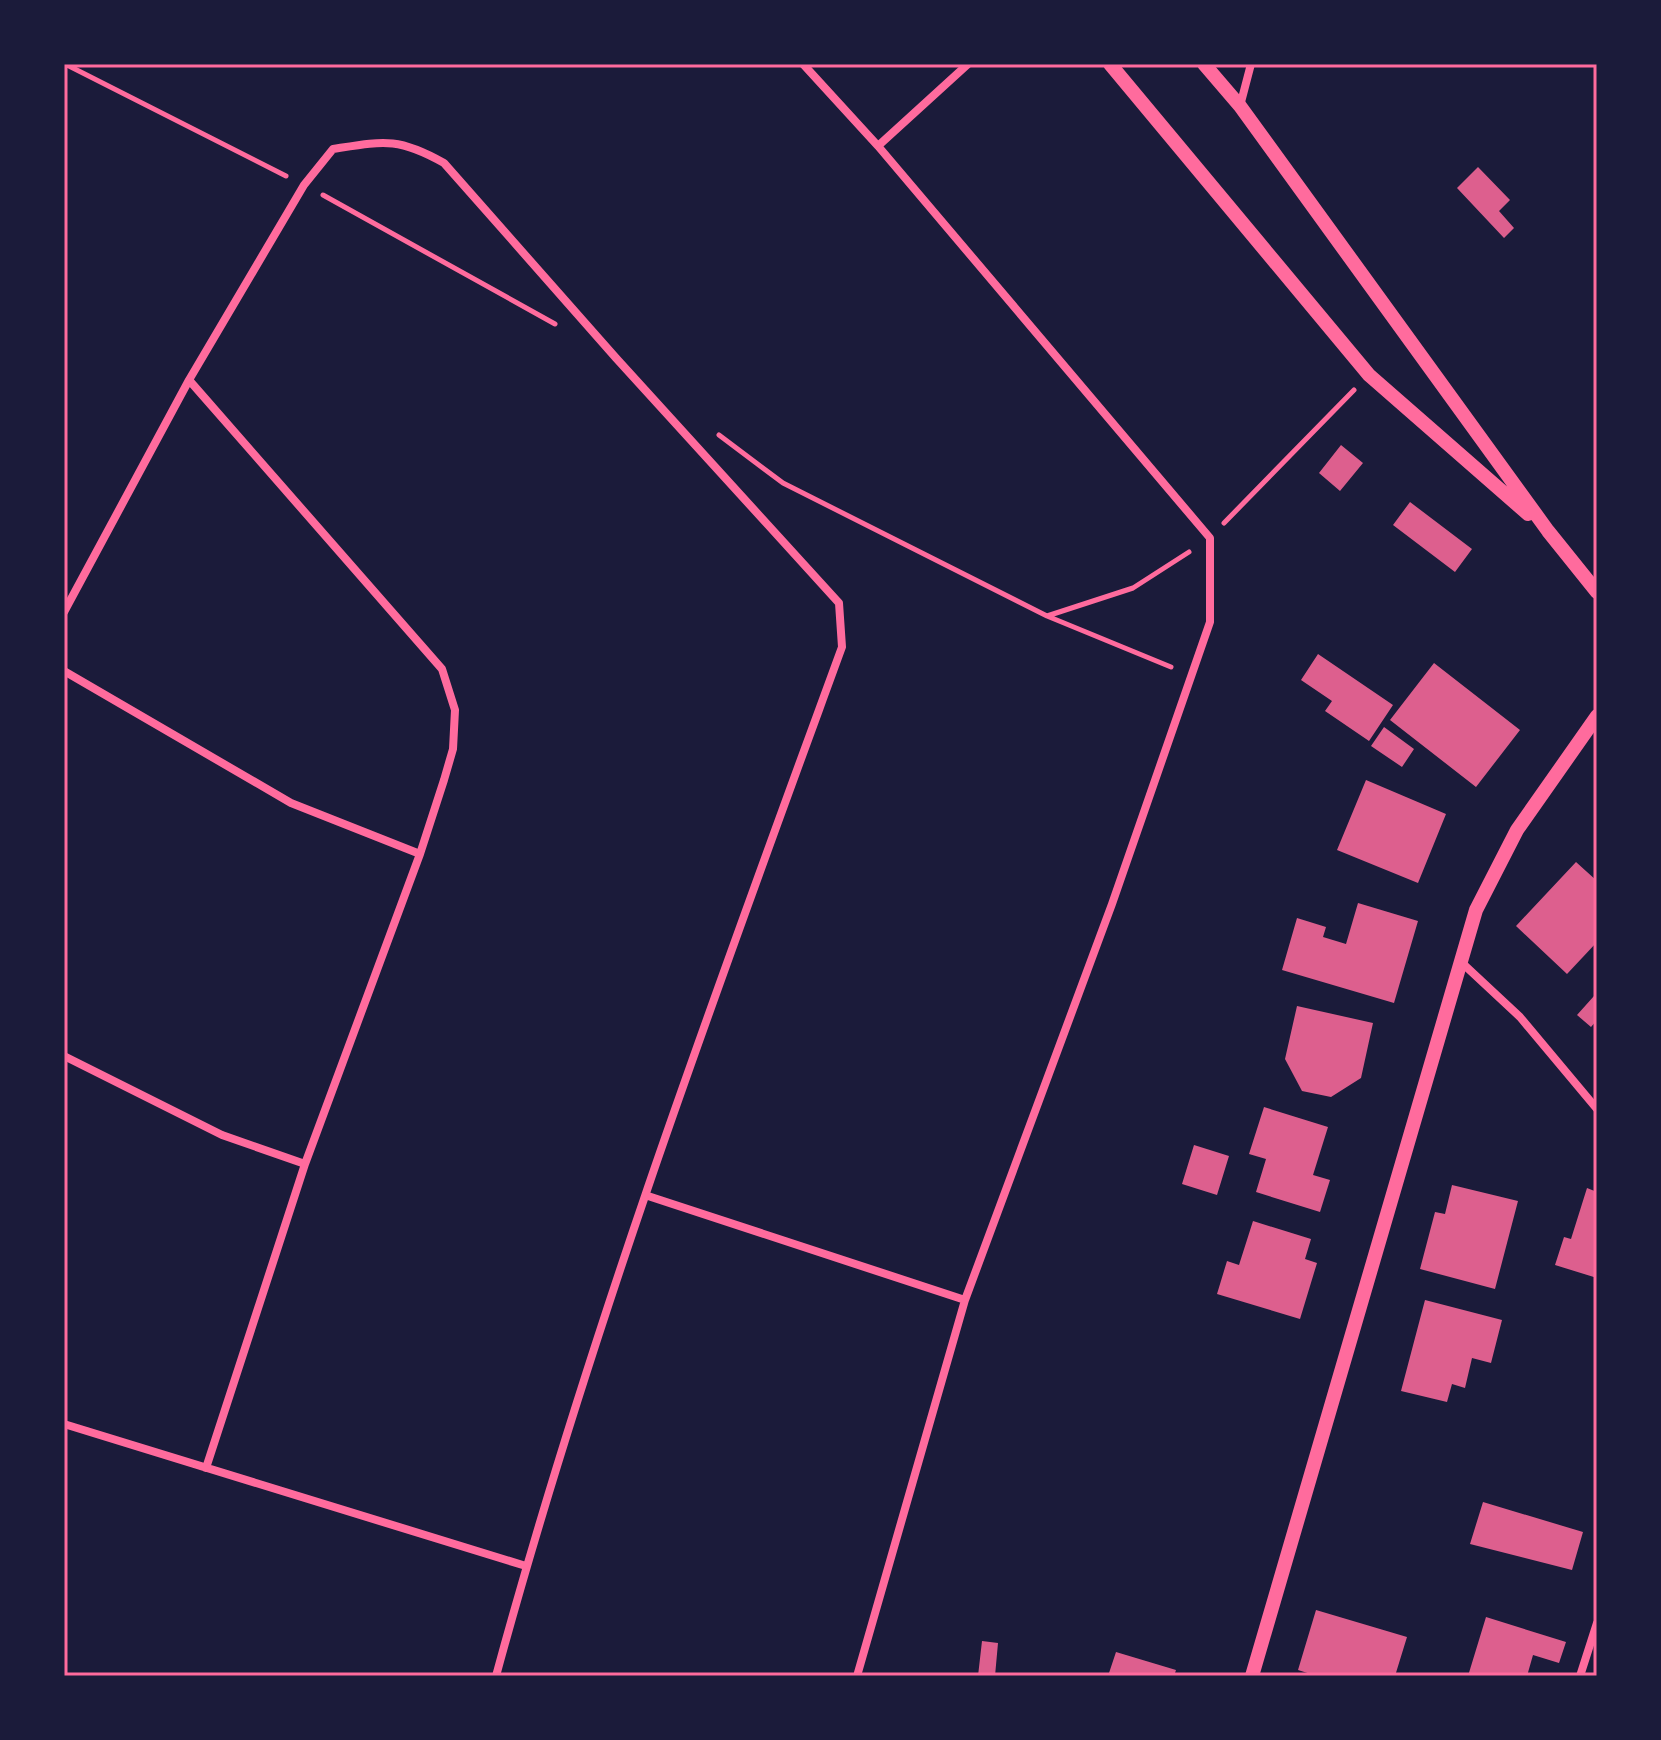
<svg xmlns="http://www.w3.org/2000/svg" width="1661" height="1740" viewBox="0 0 1661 1740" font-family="'Playfair Display',serif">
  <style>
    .building { fill: #dd5f8e }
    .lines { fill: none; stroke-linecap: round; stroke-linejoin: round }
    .path { stroke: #ff6b9d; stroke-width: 5 }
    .minor { stroke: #ff6b9d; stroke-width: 8 }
    .tertiary { stroke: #ff6b9d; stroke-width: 14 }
    .neatline { fill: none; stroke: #ff6b9d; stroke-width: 3 }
  </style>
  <rect width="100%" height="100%" fill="#1b1b3a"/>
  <!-- building -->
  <path class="building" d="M1478,167l32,33 -11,11 15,17 -10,10 -47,-50z
    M1341,445l22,18 -23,28 -21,-18z
    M1410,502l62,47 -17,23 -62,-47z
    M1318,654l75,51 -24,36 -44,-30 7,-10 -31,-21z
    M1434,663l86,67 -44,57 -86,-67z
    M1384,727l30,22 -12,18 -31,-21z
    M1366,780l80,34 -28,69 -81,-33z
    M1576,862l21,19v61l-30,32 -51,-48z
    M1358,903l60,18 -24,82 -112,-33 15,-52 29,9 -3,10 23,7z
    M1594,996l3,24 -6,7 -14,-12z
    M1297,1006l76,17 -12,55 -30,19 -29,-6 -17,-32z
    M1264,1107l64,20 -15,48 17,5 -10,32 -64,-20 10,-33 -17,-5z
    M1194,1145l35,11 -12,39 -35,-11z
    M1452,1185l66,16 -23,88 -75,-20 15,-57 10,2z
    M1587,1188l10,4v86l-42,-13 9,-28 7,2z
    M1253,1221l58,18 -6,20 12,4 -17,56 -83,-25 10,-33 12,4z
    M1425,1300l77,20 -11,43 -19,-5 -7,30 -13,-4 -5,18 -46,-11z
    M1483,1502l100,30 -11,38 -102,-26z
    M1316,1610l91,27 -12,39h-78l-19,-6z
    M1486,1617l80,25 -7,21 -26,-8 -6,21h-59z
    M982,1641l16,2 -3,33h-17z
    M1116,1652l60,18 -2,6h-66z"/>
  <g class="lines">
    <!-- path -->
    <path class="path" d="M65,64l221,112
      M323,195l232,129
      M719,435l64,48 264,133 124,51
      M1224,523l130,-133
      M1047,616l86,-28 56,-36"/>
    <!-- minor -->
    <path class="minor" d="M803,64l75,82 332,392v84l-98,282 -147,396 -108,376
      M1240,106l11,-42
      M878,146l90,-82
      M189,380l253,289 13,41 -2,39 -9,31 -24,74 -115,310 -99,304
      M64,612l125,-232 115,-195 29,-36c51,-8 65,-12 111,14l172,195 223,245 3,44c-124,339 -251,680 -346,1029
      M64,671l227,132 129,51
      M1460,961l60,56 77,92
      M64,1056l158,79 83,29
      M648,1196l317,104
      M64,1424l462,142
      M1580,1676l17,-53"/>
    <!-- tertiary -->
    <path class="tertiary" d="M1110,64l259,311 159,139
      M1204,64l36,42 308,425 49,61
      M1252,1676l224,-766 41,-80 80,-114"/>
  </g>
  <!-- border -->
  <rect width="1661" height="1740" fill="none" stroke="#1b1b3a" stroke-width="132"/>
  <rect x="66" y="66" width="1529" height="1608" class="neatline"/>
</svg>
